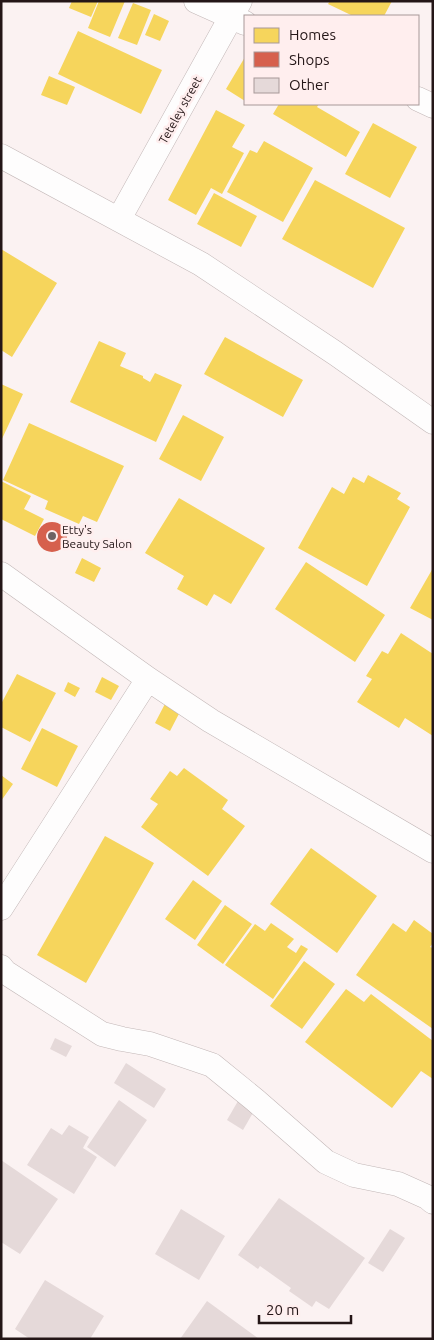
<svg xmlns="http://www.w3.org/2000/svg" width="434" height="1340" viewBox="0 0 434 1340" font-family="Ubuntu,sans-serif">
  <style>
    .homes { fill: #f6d55c }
    .shops { fill: #d6604d }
    .building { fill: #e5d9d9 }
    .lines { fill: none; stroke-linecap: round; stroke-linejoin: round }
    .minor-casing { stroke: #c2b7b7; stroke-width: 25 }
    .minor { stroke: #fefdfd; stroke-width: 24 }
    .poi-dot { fill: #6f6364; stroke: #fee; stroke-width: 2 }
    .labels { text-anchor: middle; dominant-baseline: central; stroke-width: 5; stroke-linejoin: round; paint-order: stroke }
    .street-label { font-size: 12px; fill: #241617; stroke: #fee }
    .poi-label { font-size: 12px; fill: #241617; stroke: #fee; text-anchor: start }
  </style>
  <rect width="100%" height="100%" fill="#fbf2f2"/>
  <!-- homes -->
  <path class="homes" d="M72,1h26l-7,16 -22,-9z
    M99,1h26l-15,36 -22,-9z
    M330,1h62l-8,15h-31l-25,-12z
    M133,3l18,7 -14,35 -19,-7z
    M154,14l15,7 -9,20 -15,-6z
    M78,31l84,39 -21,44 -83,-40z
    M245,57v44l-19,-12z
    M49,76l26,11 -8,18 -26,-10z
    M279,104h40l-2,3 43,25 -14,25 -73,-43z
    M216,110l29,15 -13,22 12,6 -22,41 -11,-6 -15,27 -28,-15z
    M373,123l44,24 -27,51 -45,-24z
    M264,141l49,27 -30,54 -56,-30 23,-42 7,3z
    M315,180l90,48 -32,60 -91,-49z
    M214,193l43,23 -16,31 -44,-23z
    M1,249l56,34 -45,74 -11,-7z
    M225,337l78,43 -20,37 -79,-43z
    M99,341l27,12 -6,13 23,10v2l7,4 5,-9 27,12 -26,57 -86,-40z
    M1,384l22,10 -22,47z
    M183,415l41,22 -23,44 -42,-22z
    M29,423l95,43 -27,56 -14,-6 -4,8 -34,-15 3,-8 -45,-21z
    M368,475l33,18 -4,6 13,8 -43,79 -69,-38 34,-61 12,7 9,-17 11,6z
    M1,481l30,15 -7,13 20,10 -9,17 -34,-17z
    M179,498l86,50 -34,56 -17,-10 -7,12 -30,-17 7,-13 -39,-23z
    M82,558l19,10 -7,14 -19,-9z
    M306,562l79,53 -30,47 -80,-53z
    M433,568v52l-23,-12z
    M401,633l32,21v82l-28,-18 -6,10 -42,-26 15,-23 -6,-3 16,-25 6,3z
    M17,674l39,19 -26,49 -29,-15v-23z
    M102,677l17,9 -8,14 -16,-8z
    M68,682l12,6 -5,9 -11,-6z
    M167,700l15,8 -12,23 -15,-8z
    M42,728l36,18 -21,41 -36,-18z
    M184,768l44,32 -6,9 23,17 -37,50 -67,-49 17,-23 -8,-5 20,-28 7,5z
    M1,775l12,9 -12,17z
    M105,836l49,27 -68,120 -49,-28z
    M311,848l66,48 -40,57 -67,-49z
    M193,880l29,21 -27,39 -30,-21z
    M225,905l27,19 -29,40 -26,-19z
    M414,920l19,14v9l-3,4 3,1v81l-77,-54 37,-52 13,9z
    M271,923l23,16 -7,8 9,6 5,-8 7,4 -35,50 -48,-34 30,-41 10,7z
    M304,961l31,23 -33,45 -32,-23z
    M346,989l18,13 7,-8 62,47v38l-12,-8 -29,37 -87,-66z"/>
  <!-- shops -->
  <path class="shops" d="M37 537a15 15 0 1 1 30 0a15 15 0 1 1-30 0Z"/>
  <!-- building -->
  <path class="building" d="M55,1038l17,8 -6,11 -16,-8z
    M126,1063l40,26 -12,19 -40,-25z
    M119,1100l28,20 -32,47 -28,-20z
    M238,1101l16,10 -11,19 -16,-10z
    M69,1125l20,12 -6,11 14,9 -23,37 -47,-29 24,-37 11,7z
    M1,1160l57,39 -38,55 -19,-12z
    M279,1198l86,60 -36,51 -13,-8 -4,6 -23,-16 2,-3 -31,-22 -2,3 -20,-14z
    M181,1209l44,27 -26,44 -44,-26z
    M390,1229l15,9 -22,34 -15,-9z
    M45,1280l59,36 -14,23h-60l-15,-10z
    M207,1301l52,38h-79z"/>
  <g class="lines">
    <!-- minor casing -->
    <g class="minor-casing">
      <path id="minor" d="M196,1l49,22
        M418,99l15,7
        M1,156l200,108 134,89 98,69
        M119,219l121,-218
        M1,574l147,105 63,42 222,130
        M1,908l147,-229
        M1,967l4,5 97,62 20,5 28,5 62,21 43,35 71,62 28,13 44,9 29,13 6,5"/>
    </g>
    <!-- minor -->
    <use href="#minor" class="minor"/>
  </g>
  <!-- markers -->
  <circle class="poi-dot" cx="52" cy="536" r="5"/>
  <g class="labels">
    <!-- street labels -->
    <g class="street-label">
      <text transform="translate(180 110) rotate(-61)">Teteley street</text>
    </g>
    <!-- poi labels -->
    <g class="poi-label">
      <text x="62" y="529">Etty's<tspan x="62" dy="14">Beauty Salon</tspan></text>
    </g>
  </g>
  <!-- border -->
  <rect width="434" height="1340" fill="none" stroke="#241617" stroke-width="5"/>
  <!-- legend -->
  <rect x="244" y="15" width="175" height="90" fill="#ffeeee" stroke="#a79898"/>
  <rect x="254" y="28" width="25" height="15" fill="#f6d55c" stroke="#a79898"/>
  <text x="289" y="40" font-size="15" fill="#241617">Homes</text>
  <rect x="254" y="52" width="25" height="15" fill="#d6604d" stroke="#a79898"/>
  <text x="289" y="65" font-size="15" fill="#241617">Shops</text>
  <rect x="254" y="78" width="25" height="15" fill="#e5d9d9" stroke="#a79898"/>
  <text x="289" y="90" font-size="15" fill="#241617">Other</text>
  <!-- scale -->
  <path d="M259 1315v8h92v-8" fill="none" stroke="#241617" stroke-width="2.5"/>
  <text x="266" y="1315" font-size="15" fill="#241617" stroke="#ffeeee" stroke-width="4" paint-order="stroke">20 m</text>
</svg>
